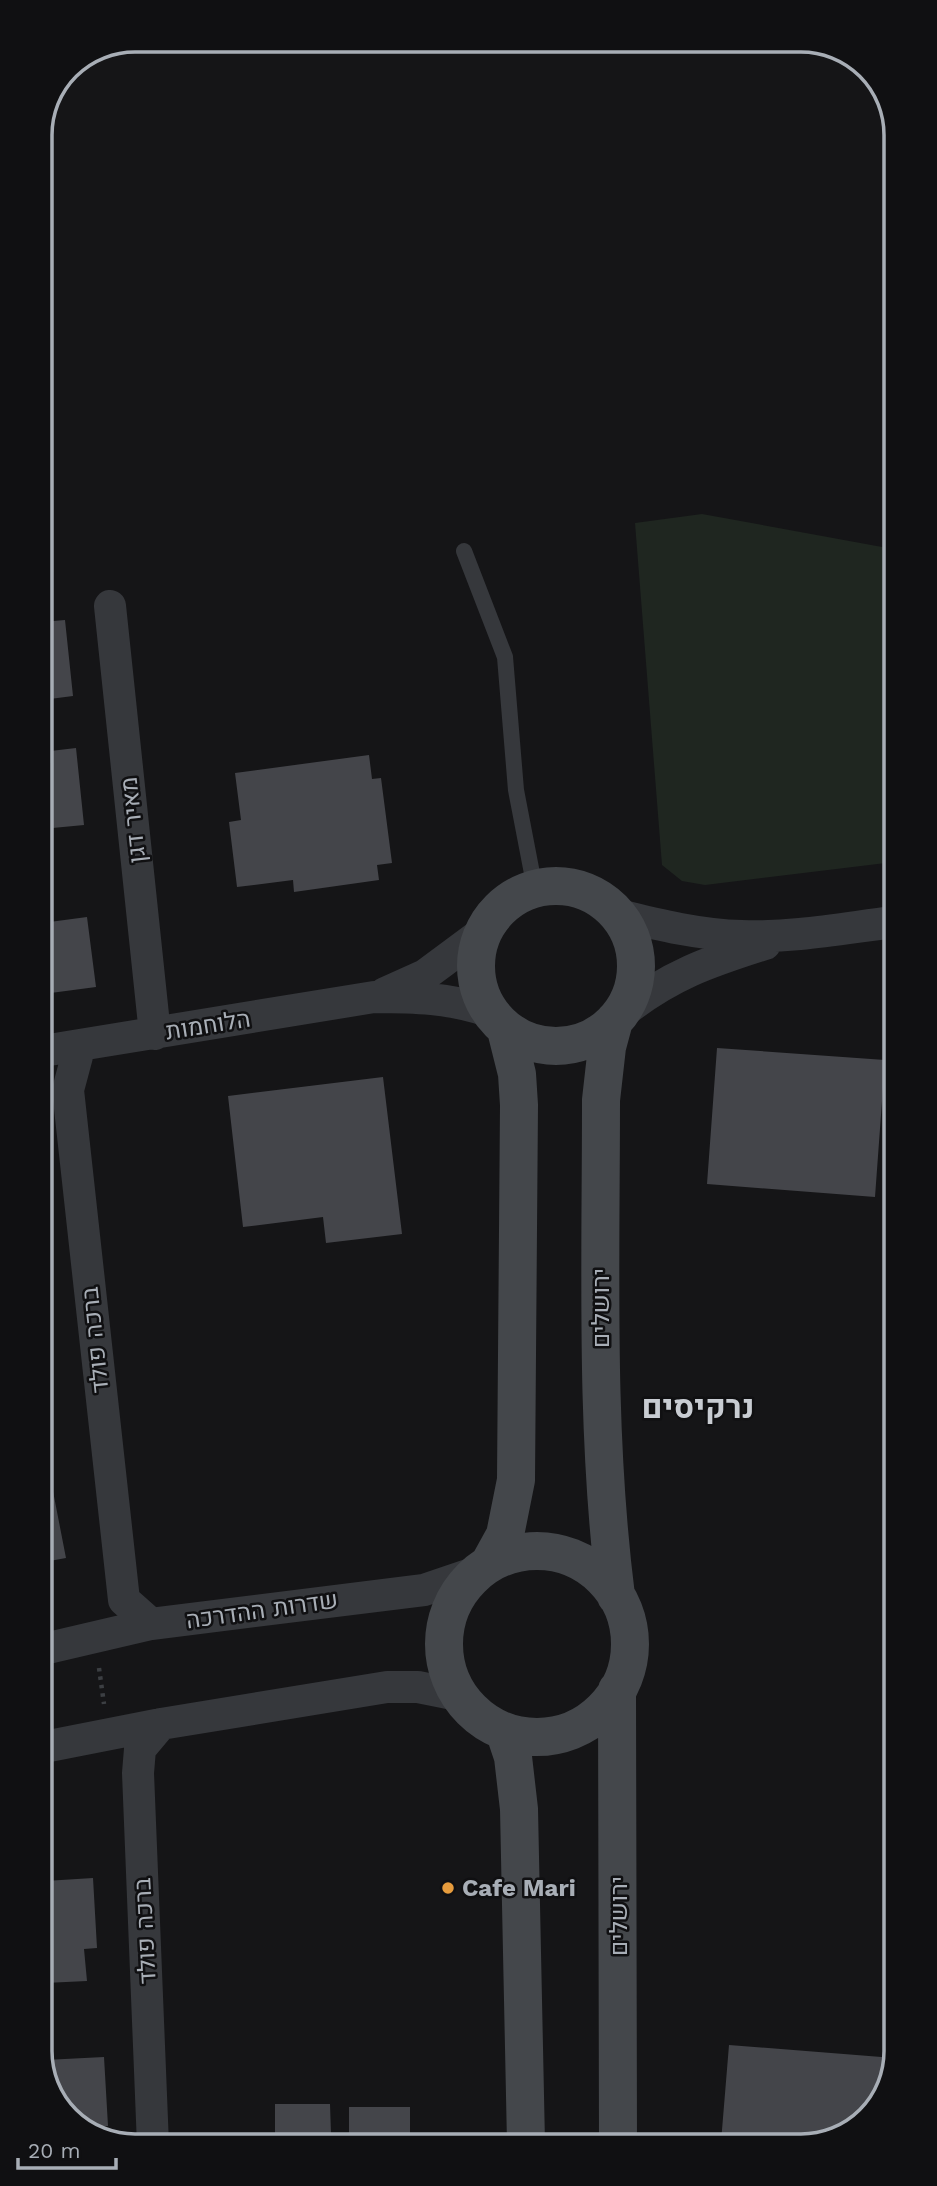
<svg xmlns="http://www.w3.org/2000/svg" width="937" height="2186" viewBox="0 0 937 2186" font-family="'Work Sans',Heebo,sans-serif">
  <style>
    .green { fill: #1f2620 }
    .building { fill: #44454a }
    .lines { fill: none; stroke-linecap: round; stroke-linejoin: round }
    .path { stroke: #3c3f43; stroke-width: 4.5; stroke-dasharray: 3.5 5; stroke-linecap: butt }
    .lane { stroke: #36383c; stroke-width: 16 }
    .street { stroke: #36383c; stroke-width: 32 }
    .secondary { stroke: #44474b; stroke-width: 38 }
    .poi-dot { fill: #e79c3d; stroke: #101012; stroke-width: 2.5 }
    .labels { text-anchor: middle; dominant-baseline: central; stroke-width: 5; stroke-linejoin: round; paint-order: stroke }
    .street-label { font-size: 24px; fill: #a8aeb6; stroke: #101012 }
    .poi-label { font-size: 24px; font-weight: bold; fill: #a8aeb6; stroke: #101012; text-anchor: start }
    .district-label { font-size: 32px; font-weight: bold; fill: #c8ccd2; stroke: #101012 }
    .rim { fill: none; stroke: #a8aeb6; stroke-width: 3.5 }
  </style>
  <rect width="100%" height="100%" fill="#151517"/>
  <!-- green -->
  <path class="green" d="M702,514l191,35 1,313 -189,23 -23,-4 -20,-16 -27,-342z"/>
  <!-- building -->
  <path class="building" d="M65,620l8,76 -31,4v-78z
    M76,748l8,77 -42,4v-77z
    M369,755l3,24 9,-1 11,85 -15,2 2,15 -85,12 -1,-12 -56,7 -8,-65 12,-2 -6,-47z
    M87,917l9,70 -53,7 -1,-71z
    M717,1048l168,12 -10,137 -168,-13z
    M383,1077l19,157 -76,9 -3,-26 -80,10 -15,-131z
    M44,1445l22,113 -22,4z
    M93,1878l4,70 -13,1 3,32 -42,2v-102z
    M729,2045l165,13 -17,50 -45,33 -111,1z
    M104,2057l4,69 -12,1v6l-19,-7 -32,-45v-21z
    M275,2104h55l1,30h18v-27h61v37l-135,1z"/>
  <g class="lines">
    <!-- path -->
    <path class="path" d="M99,1668l5,36"/>
    <!-- lane -->
    <path class="lane" d="M464,551l41,106 11,133 19,99"/>
    <!-- street -->
    <path class="street" d="M110,606l45,428
      M619,915c40,10 82,20 123,21 51,2 102,-8 152,-14
      M385,993l40,-18 58,-43
      M622,1013c48,-38 86,-51 143,-69
      M80,1045l-12,45 56,510 27,24
      M43,1051l331,-54c40,0 76,1 114,14
      M44,1649l107,-25 273,-34 56,-19
      M44,1747l117,-23 226,-37h31l40,8
      M153,2145l-15,-372 2,-24 21,-25"/>
    <!-- secondary -->
    <path class="secondary" d="M476 966a80 80 0 1 1 160 0a80 80 0 1 1-160 0Z
      M614,1021l-7,26 -6,53c0,166 -6,331 15,496
      M444 1644a93 93 0 1 1 186 0a93 93 0 1 1-186 0Z
      M489,1564l16,-29 11,-55 3,-375 -2,-31 -11,-44
      M617,1690l1,452
      M505,1733l8,24 6,52 7,334"/>
  </g>
  <!-- markers -->
  <circle class="poi-dot" cx="448" cy="1888" r="7"/>
  <g class="labels">
    <!-- street labels -->
    <g class="street-label">
      <text transform="translate(133 820) rotate(-96)">מאיר דגן</text>
      <text transform="translate(208 1025) rotate(-9)">הלוחמות</text>
      <text transform="translate(601 1308) rotate(-90)">ירושלים</text>
      <text transform="translate(95 1340) rotate(-96)">ברכה פולד</text>
      <text transform="translate(262 1610) rotate(-8)">שדרות ההדרכה</text>
      <text transform="translate(619 1916) rotate(-90)">ירושלים</text>
      <text transform="translate(145 1931) rotate(-93)">ברכה פולד</text>
    </g>
    <!-- poi labels -->
    <g class="poi-label">
      <text x="462" y="1888">Cafe Mari</text>
    </g>
    <!-- district labels -->
    <g class="district-label">
      <text x="698" y="1407">נרקיסים</text>
    </g>
  </g>
  <!-- crop -->
  <path d="M0 0H937V2186H0ZM135 52H801A83 83 0 0 1 884 135V2051A83 83 0 0 1 801 2134H135A83 83 0 0 1 52 2051V135A83 83 0 0 1 135 52Z" fill="#101012" fill-rule="evenodd"/>
  <path class="rim" d="M135 52H801A83 83 0 0 1 884 135V2051A83 83 0 0 1 801 2134H135A83 83 0 0 1 52 2051V135A83 83 0 0 1 135 52Z"/>
  <!-- scale -->
  <path d="M18 2158v10h98v-10" fill="none" stroke="#a8aeb6" stroke-width="3.5"/>
  <text x="28" y="2158" font-size="21" fill="#a8aeb6" stroke="#101012" stroke-width="5" paint-order="stroke">20 m</text>
</svg>
